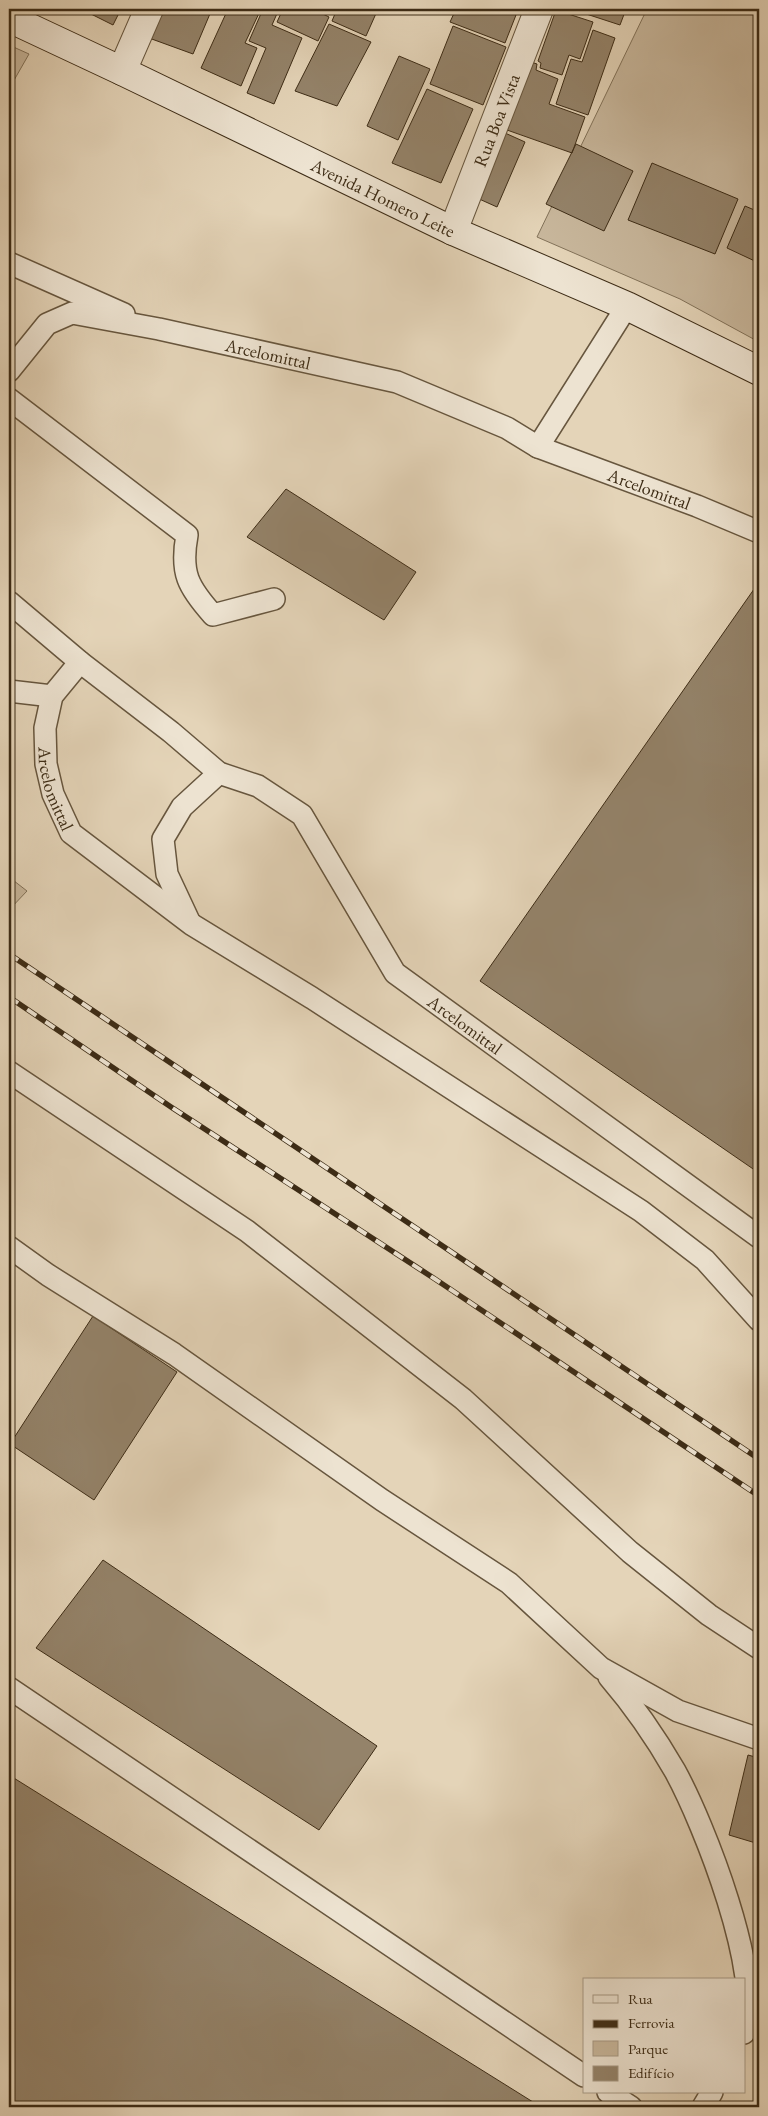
<svg xmlns="http://www.w3.org/2000/svg" width="768" height="2116" viewBox="0 0 768 2116" font-family="'EB Garamond',serif">
  <style>
    .green { fill: #c8b79c; stroke: #827259 }
    .building { fill: #94836a; stroke: #3d2c16 }
    .lines { fill: none; stroke-linecap: round; stroke-linejoin: round }
    .lane-casing { stroke: #67563e; stroke-width: 24 }
    .street-casing { stroke: #67563e; stroke-width: 30 }
    .secondary-casing { stroke: #3d2c16; stroke-width: 30 }
    .lane { stroke: #ede3d1; stroke-width: 21 }
    .street { stroke: #ede3d1; stroke-width: 28 }
    .secondary { stroke: #ede3d1; stroke-width: 28 }
    .rail-casing { stroke: #3d2c16; stroke-width: 5.5 }
    .rail { stroke: #ede3d1; stroke-width: 4; stroke-dasharray: 11; stroke-linecap: butt }
    .labels { text-anchor: middle; dominant-baseline: central; stroke-width: 4; stroke-linejoin: round; paint-order: stroke }
    .street-label { font-size: 18px; fill: #3d2c16; stroke: #ede3d1 }
  </style>
  <rect width="100%" height="100%" fill="#e4d4b8"/>
  <filter id="stains"><feTurbulence type="fractalNoise" baseFrequency=".004" numOctaves="4"/><feColorMatrix values="0 0 0 0 .2 0 0 0 0 .09 0 0 0 0 .02 0 0 0 .5 -.17"/></filter>
  <radialGradient id="worn" r=".72"><stop offset=".6" stop-color="#630" stop-opacity="0"/><stop offset="1" stop-color="#630" stop-opacity=".3"/></radialGradient>
  <!-- green -->
  <path class="green" d="M647,9h112v333l-79,-43 -143,-62z
    M9,45l20,9 -20,35z
    M9,877l18,14 -18,19z"/>
  <!-- building -->
  <path class="building" d="M81,9h40l-8,16z
    M162,9h50l-19,45 -44,-16z
    M228,9h33l-16,34 12,5 -16,38 -40,-18z
    M263,9h16l-7,16 30,13 -28,66 -27,-11 19,-45 -17,-7z
    M283,9h30l16,8 -11,24 -41,-19z
    M337,9h41l-12,27 -34,-15z
    M456,9h44l16,6 -11,28 -55,-21z
    M571,9h55l-6,16z
    M556,10l37,12 -13,37 -11,-4 -7,20 -22,-7 1,-5 -3,-2z
    M329,24l42,18 -34,64 -42,-15z
    M453,26l53,21 -23,58 -53,-21z
    M593,30l22,8 -27,77 -32,-11 15,-45 11,3z
    M399,56l31,13 -32,71 -31,-14z
    M525,60l12,4 -1,6 22,9 -9,25 36,13 -13,36 -65,-23z
    M427,89l46,20 -32,74 -49,-20z
    M505,133l20,9 -28,65 -20,-9z
    M576,144l57,27 -29,60 -58,-27z
    M652,163l86,36 -23,55 -87,-34z
    M745,206l14,6v51l-32,-15z
    M286,489l130,83 -32,48 -137,-83z
    M759,582v591l-279,-192z
    M93,1316l84,56 -83,128 -84,-56z
    M103,1560l274,186 -58,84 -283,-182z
    M748,1755l11,3v86l-30,-9z
    M9,1775l532,332h-532z"/>
  <g class="lines">
    <!-- lane casing -->
    <g class="lane-casing">
      <g id="lane">
        <path d="M9,263l115,51"/>
        <path id="s1" d="M9,371l38,-47 25,-11 87,16 238,53 110,46 31,19 89,-141"/>
        <path d="M9,399l178,136c-7,38 1,52 26,80l61,-16"/>
        <path id="s2" d="M538,447l159,59 62,26"/>
        <path id="s3" d="M9,602l71,60 91,70 48,41 39,13 44,29 93,158 364,264"/>
        <path id="s4" d="M80,662l-28,34 -7,32 1,36 7,30 18,39 120,91 121,74 329,213 64,49 54,60"/>
        <path d="M9,691l43,5"/>
        <path d="M189,921l-22,-47 -4,-35 19,-32 37,-34"/>
        <path d="M9,1072l238,159 216,168 167,153 79,63 50,33"/>
        <path d="M9,1247l39,28 126,79 208,146 127,83 92,85 77,43 81,28"/>
        <path d="M609,1677c25,29 47,61 66,94 29,53 89,205 69,262"/>
        <path d="M9,1688l575,388"/>
        <path d="M608,2092l23,15"/>
        <path d="M703,2107l9,-15"/>
      </g>
    </g>
    <!-- street casing -->
    <g class="street-casing">
      <g id="street">
        <path d="M122,71l27,-62"/>
        <path id="s5" d="M453,231l86,-222"/>
      </g>
    </g>
    <!-- secondary casing -->
    <g class="secondary-casing">
      <g id="secondary">
        <path id="s6" d="M9,18l113,53 331,160 174,75 132,65"/>
      </g>
    </g>
    <!-- lane -->
    <use href="#lane" class="lane"/>
    <!-- street -->
    <use href="#street" class="street"/>
    <!-- secondary -->
    <use href="#secondary" class="secondary"/>
    <!-- rail casing -->
    <g class="rail-casing">
      <path id="rail" d="M9,954l750,505
        M9,997l162,110 264,172 324,217"/>
    </g>
    <!-- rail -->
    <use href="#rail" class="rail"/>
  </g>
  <g class="labels">
    <!-- street labels -->
    <g class="street-label">
      <text stroke="none"><textPath href="#s5" startOffset="119">Rua Boa Vista</textPath></text>
      <text stroke="none"><textPath href="#s6" startOffset="415">Avenida Homero Leite</textPath></text>
      <text stroke="none"><textPath href="#s1" startOffset="288">Arcelomittal</textPath></text>
      <text stroke="none"><textPath href="#s2" startOffset="119">Arcelomittal</textPath></text>
      <text stroke="none"><textPath href="#s4" startOffset="139">Arcelomittal</textPath></text>
      <text stroke="none"><textPath href="#s3" startOffset="635">Arcelomittal</textPath></text>
    </g>
  </g>
  <!-- margin -->
  <rect width="768" height="2116" fill="none" stroke="#e4d4b8" stroke-width="30"/>
  <rect x="10" y="10" width="748" height="2096" fill="none" stroke="#3d2c16" stroke-width="2.5"/>
  <rect x="15" y="15" width="738" height="2086" fill="none" stroke="#3d2c16"/>
  <!-- legend -->
  <rect x="583" y="1978" width="162" height="115" fill="#ede3d1" stroke="#a79a86"/>
  <rect x="593" y="1995" width="25" height="8" fill="#ede3d1" stroke="#a79a86"/>
  <text x="628" y="2004" font-size="15" fill="#3d2c16">Rua</text>
  <rect x="593" y="2020" width="25" height="8" fill="#3d2c16" stroke="#a79a86"/>
  <text x="628" y="2028" font-size="15" fill="#3d2c16">Ferrovia</text>
  <rect x="593" y="2041" width="25" height="15" fill="#c8b79c" stroke="#a79a86"/>
  <text x="628" y="2054" font-size="15" fill="#3d2c16">Parque</text>
  <rect x="593" y="2066" width="25" height="15" fill="#94836a" stroke="#a79a86"/>
  <text x="628" y="2078" font-size="15" fill="#3d2c16">Edifício</text>
  <rect width="100%" height="100%" filter="url(#stains)"/>
  <rect width="100%" height="100%" fill="url(#worn)"/>
</svg>
